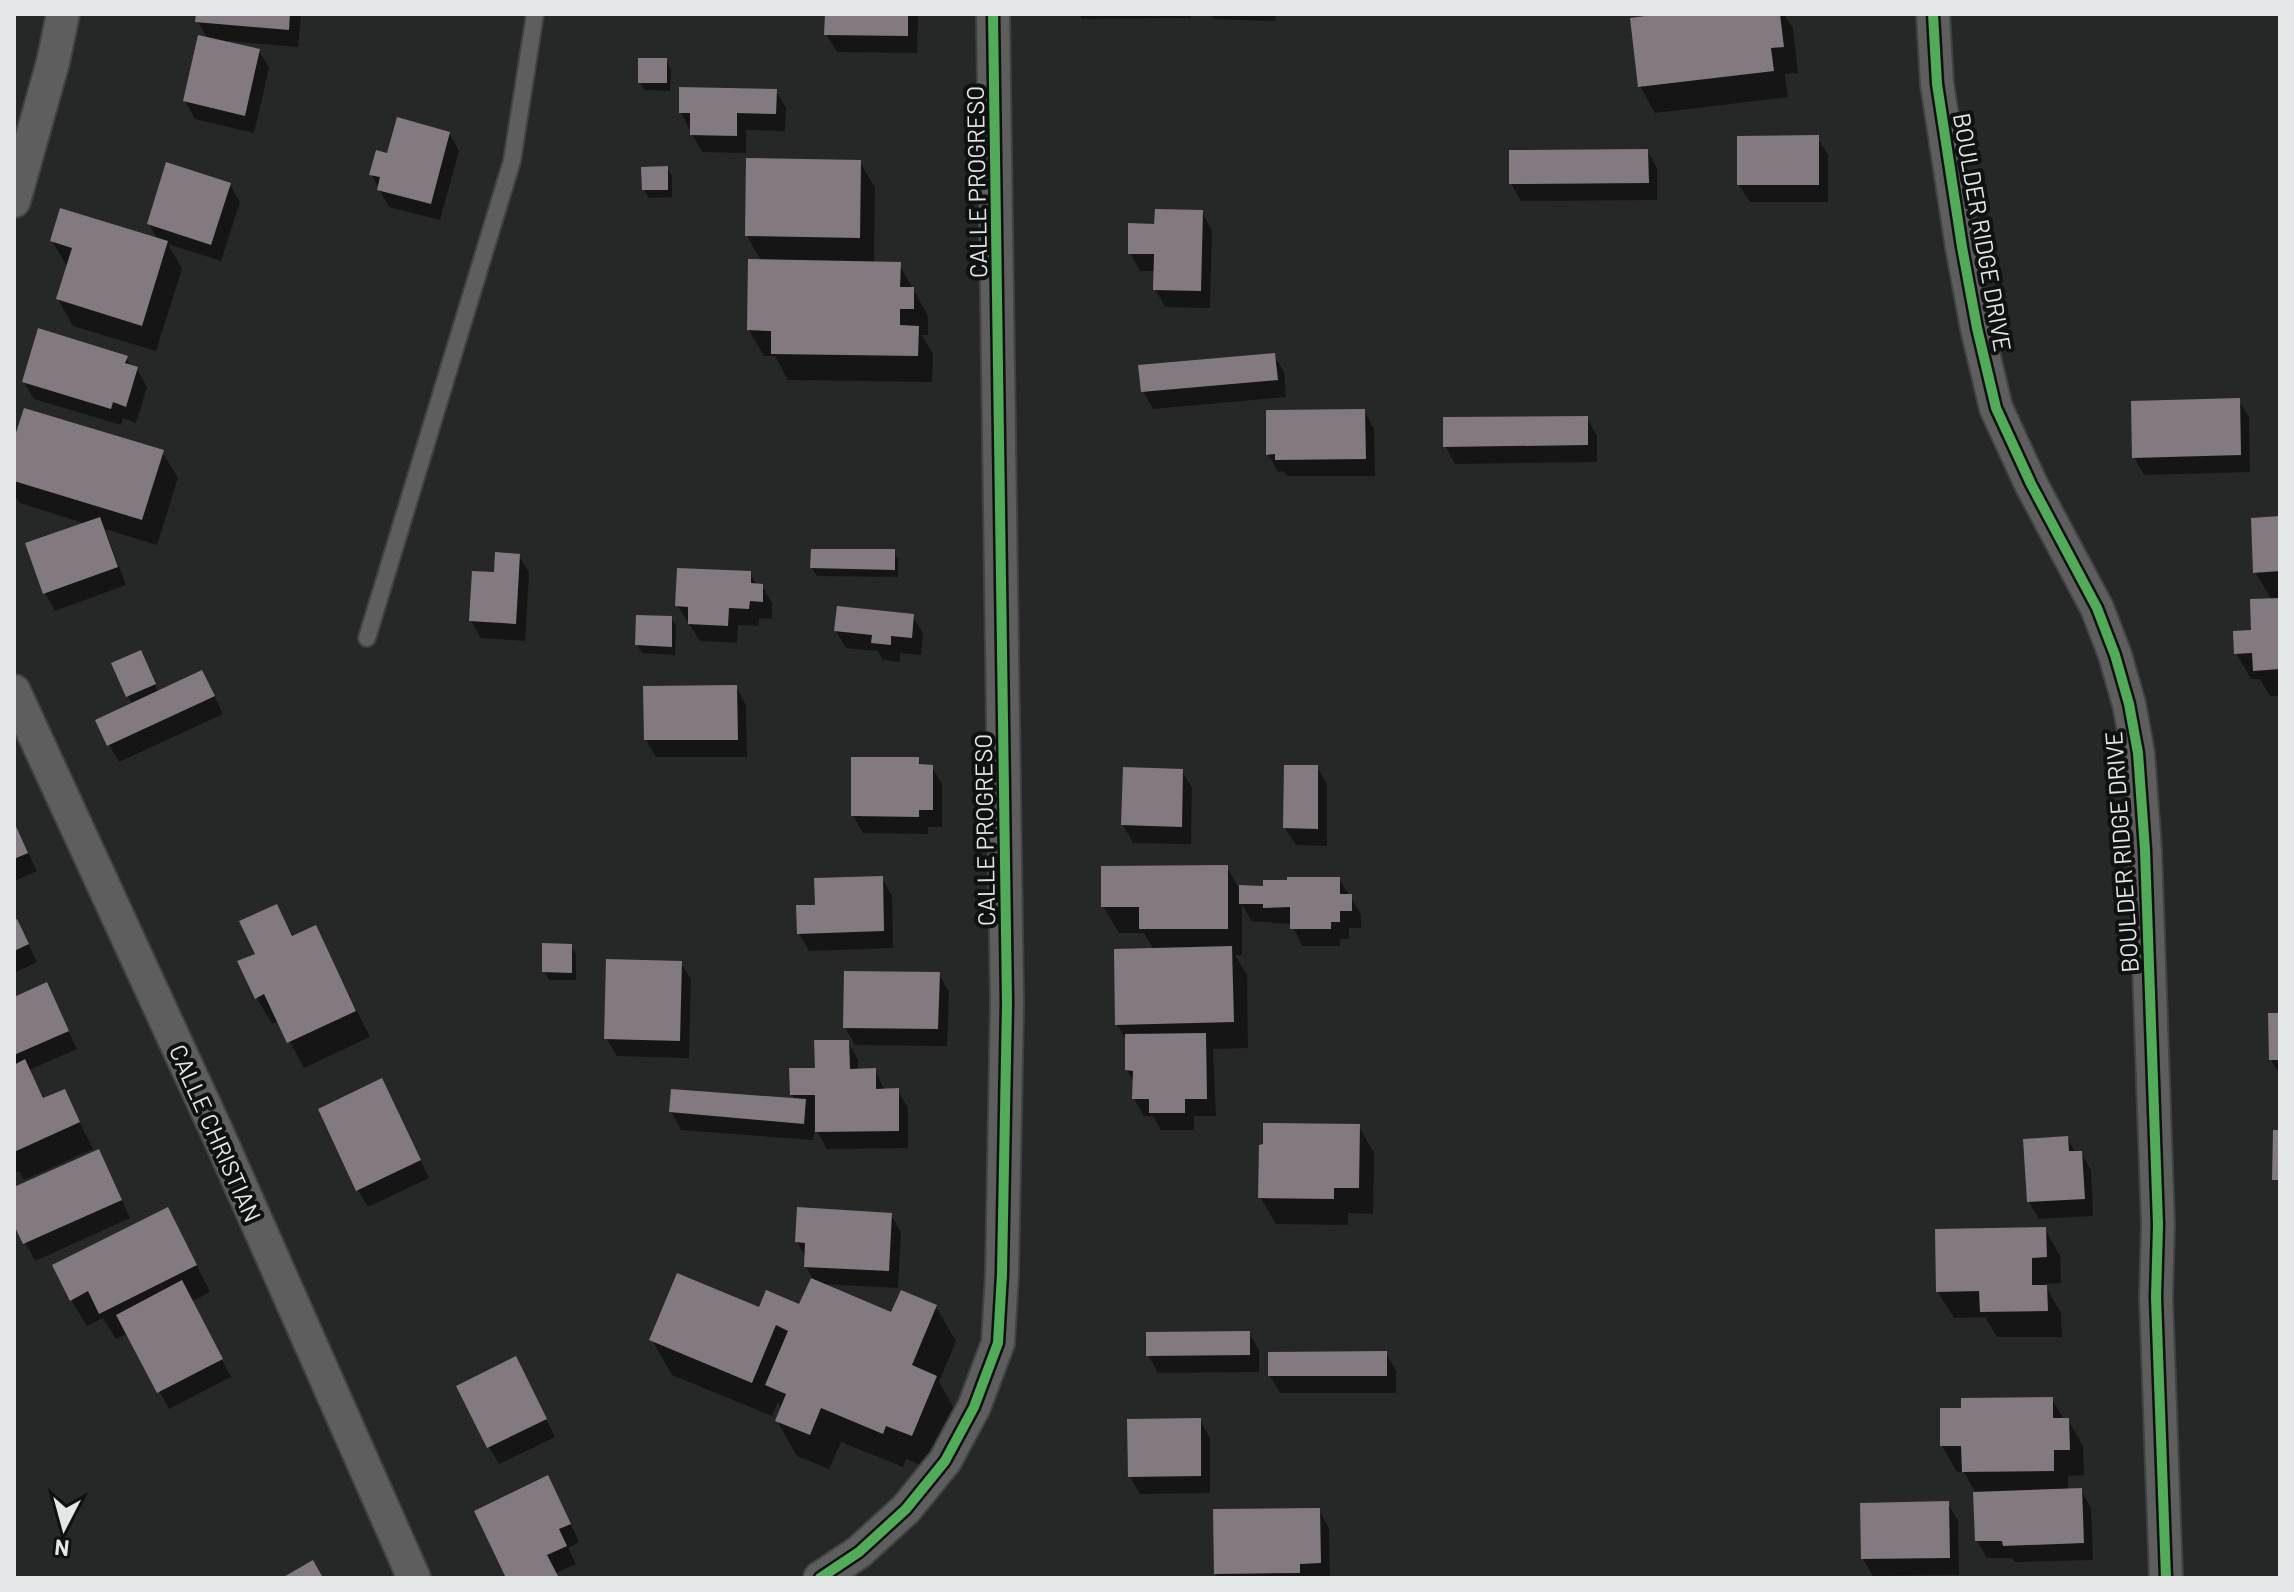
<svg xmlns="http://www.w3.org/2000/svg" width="2294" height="1592" viewBox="0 0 2294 1592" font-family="Barlow,sans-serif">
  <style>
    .shadow { fill: #0007 }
    .building { fill: #837a81 }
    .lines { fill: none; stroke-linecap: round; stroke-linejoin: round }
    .service-casing { stroke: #414342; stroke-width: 20 }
    .minor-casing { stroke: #414342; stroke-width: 36 }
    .service { stroke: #5d5e5d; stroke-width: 16 }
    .minor { stroke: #5d5e5d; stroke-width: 32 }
    .cycleway-casing { stroke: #0f1111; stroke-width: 15 }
    .cycleway { stroke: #51ab58; stroke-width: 10 }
    .labels { text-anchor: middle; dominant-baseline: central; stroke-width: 8; stroke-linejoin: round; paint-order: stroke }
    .street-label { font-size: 24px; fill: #e4e7e7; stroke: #0f1111 }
  </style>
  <rect width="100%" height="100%" fill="#262827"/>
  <!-- shadow -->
  <path class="shadow" d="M198,14h103l-3,33 -70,-6v3l31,7 10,17 -15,65 -59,-14 -10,-18 23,-62 -10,-17z
    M827,14h91l-1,39 -80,-1 -11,-18z
    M1079,14h112v4l-109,1z
    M1211,14h65l-1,7 -61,-2z
    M1678,14h106l9,15 5,44 -13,1 3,23 -133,16 -15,-27z
    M666,60l5,9 -1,22 -26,-1 -4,-8z
    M776,91l10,17 -1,23 -39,-1v23l-44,-1 -21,-39z
    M449,133l10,18 -19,69 -51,-13 -18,-33 17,-19z
    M1817,137l11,18v47h-78l-11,-17z
    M1647,150l10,18v32l-136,1 -10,-17z
    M860,162l15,26 -1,75 25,1 29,52v19h-6l11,19 -1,28 -144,-2 -13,-24h-11l-15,-26 13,-68 -15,-26z
    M667,168l5,8v21l-23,1 -5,-8z
    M230,185l10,17 -19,59 -53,-17 14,25 -26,82 -83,-25 -15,-27 10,-31 -16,-27 106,-1 -9,-16z
    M1202,212l10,18 -2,78 -45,-1 -10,-18 1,-18h-16l-10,-18 26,-27z
    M1274,355l10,17 2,25 -133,12 -10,-18z
    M126,358l6,10 5,1 10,18 -11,36 -13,-5 -2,7 -87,-26 -10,-17z
    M2238,400l11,17 1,55 -106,3 -10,-18z
    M1364,411l10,18 1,47h-88l-3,-5 -6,1 -10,-18z
    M1587,418l10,18v26l-142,2 -10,-18z
    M14,446l148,6 16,26 -21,67 -52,-16 21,56 -71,26 -10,-18 -17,-48 58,-21 -66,-21 -6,-9z
    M2280,518v178h-10l-10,-17h-9l-15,-26 18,-21 18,-32 -17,-28z
    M893,551l5,8v18l-81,-1 -5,-8z
    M519,556l10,17 -4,68 -44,-3 -10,-17 25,-47z
    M750,573l7,12 5,1 10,17v16l-13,-1 -1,8 -20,-1 -1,18 -37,-2 -23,-36z
    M912,616l11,17 -2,22 -21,-2v9l-17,-2 -5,-9 -32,-3 -10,-17z
    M671,618l5,8 -1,29 -33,-2 -5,-8z
    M145,661l13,31 53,-3 12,25 -104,48 -10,-17 23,-41 -18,-40z
    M736,687l10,18 1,52h-91l-10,-17z
    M918,759l4,7 10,1 10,17v43h-14v7l-65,-1 -10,-18z
    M1317,767l10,17v62l-31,-1 -11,-17z
    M1182,771l10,17 -1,56 -58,-1 -10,-18z
    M14,823l23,48 -23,10z
    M1227,867l11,20 27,1 74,-9 22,35v14h-12v11h-9v7h-38l-10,-22 -41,-3 -9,-17v51h-7l12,20 1,73 -35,1 3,67h-22v14h-33l-8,-14h-9l-10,-17v-16l-7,-13v-29l-10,-16 37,-75 -10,-17h-25l-16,-27z
    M882,878l10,18 1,52 -84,3 -10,-18 18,-26z
    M276,906l18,31 21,-10 55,110 -66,31 -25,-47 -7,3 -15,-26v-43z
    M14,923l12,16 11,23 -23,11z
    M571,946l5,8v26h-27l-5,-9z
    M681,963l10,17 -2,78 -72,-2 -11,-18z
    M939,974l10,18 -2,54 -92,-1 -10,-18z
    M46,985l31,64 -48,21 16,30 19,-9 29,58 -69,31 -5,-9 -5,2v-174z
    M2280,1015v60l-9,-15z
    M848,1042l10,18v11l17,-1 10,21 13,-1 10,18v40l-81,1 -12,-22 -2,13 -132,-10 -10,-18 124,-12 -3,-5z
    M391,1098l38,80 -61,29 -10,-17z
    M1359,1126l15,27 -1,61 -25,-1v12l-72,-1 -16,-27z
    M2067,1138l9,15h5l10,17 2,46 -54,3 -10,-17z
    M108,1169l22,49 -95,43 -21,-41v-31z
    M891,1215l10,17 -3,56 -76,-4 71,31 43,-8 20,34 -17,41 17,30 -24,58 -26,-11 -3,8 -62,-25 -12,27 -32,-13 -20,-35 5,-12 -4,-7 -6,14 -100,-41 -20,-35 108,-30 40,-3 12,-29 -6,-12v-8l-9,-16z
    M2045,1229l15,27 1,27 -15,1v3l15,26 1,24h-65l-12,-20 -31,1 -16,-26z
    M182,1236l28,56 -19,10 40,75 -62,32 -41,-76 -12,6 -13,-21 -16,8 -16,-26z
    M1249,1333l10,17v22l-101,1 -10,-18z
    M1386,1353l10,18v22h-116l-10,-17z
    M525,1376l30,61 -56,27 -10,-17z
    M2052,1399l12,21h4l15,26 1,29 -16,1v14h13l10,18 2,52 -78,2 -3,-4h-25l-10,-17 -2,-49 -11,-20h-7l-15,-26 21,-36z
    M1200,1420l10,18v55l-70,1 -10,-17z
    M557,1495l22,47 -11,6 8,16 -20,9 2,5h-49z
    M1948,1503l10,18 1,54 -86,1 -10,-17z
    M1319,1510l10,18 1,50h-112l-2,-4z"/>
  <!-- building -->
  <path class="building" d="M196,14h94l-1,16 -94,-8z
    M825,14h83v22l-84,-1z
    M1661,14h119l4,33 -13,1 3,23 -136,16 -8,-69z
    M198,35l62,14 -15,67 -62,-15z
    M638,58h29v25h-29z
    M679,87l98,2 -1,25 -39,-1v23l-47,-1v-22h-11z
    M397,117l53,15 -19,72 -54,-14 3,-13 -11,-2 7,-25 11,3z
    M1819,135v50h-82v-49z
    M1648,149l1,34 -140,1v-34z
    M746,158l115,2 -1,78 -115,-2z
    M166,162l65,21 -20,62 -64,-21z
    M668,166v24h-26l-1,-23z
    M60,208l108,33 -26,85 -86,-27 16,-51 -22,-7z
    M1155,209l48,1 -2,81 -48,-1 1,-36h-26v-31l26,1z
    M748,259l153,3 -1,25h14v22h-14v16l19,1 -1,30 -147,-2v-23l-24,-1z
    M38,328l90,28 -3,7 13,4 -12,40 -13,-5 -2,7 -89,-27z
    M1275,353l3,27 -137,12 -3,-27z
    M2240,398l1,57 -109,3 -1,-57z
    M24,408l140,42 -22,70 -128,-39v-42z
    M1365,409l1,50 -91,1v-6l-9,1v-45z
    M1588,416v29l-145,2v-30z
    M2280,516v55l-27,2 -2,-55z
    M100,517l18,50 -75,27 -18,-51z
    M811,549h84v21l-85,-2z
    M495,552l25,2 -4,70 -47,-3 3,-50 22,1z
    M677,568l74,3v12l12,1v18l-13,-1 -1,8 -20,-1 -1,18 -40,-2v-17l-13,-1z
    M2280,598v71l-27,2 -1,-18 -18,1 -1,-23 18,-1 -1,-31z
    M837,606l77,8 -2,24 -21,-2v9l-20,-2 1,-8 -38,-4z
    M636,615l36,1v31l-37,-2z
    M141,650l15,34 -30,13 -15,-34z
    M202,670l13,26 -108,50 -12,-26z
    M737,685l1,55h-94l-1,-54z
    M851,757h68v7l14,1v45h-14v7l-68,-1z
    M1284,765h34v64l-35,-1z
    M1123,767l60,2 -1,58 -61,-2z
    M14,822l14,31 -14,6z
    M1228,865v64h-89v-22h-38v-41z
    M883,876l1,55 -87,3 -1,-29h19l-1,-27z
    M1287,877h53v17h12v17h-12v11h-9v7h-41v-22l-27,1v-4h-24v-19l24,1v-6h24z
    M277,904l15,32 24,-11 40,86 -69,32 -23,-49 -9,5 -18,-38 18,-7 -16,-33z
    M17,919l12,25 -15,7v-30z
    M542,943l30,1v29l-30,-1z
    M1232,946l2,76 -119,3 -1,-76z
    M606,959l76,2 -2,80 -76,-2z
    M844,971l96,1 -2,57 -95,-1z
    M47,982l22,49 -55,24v-58z
    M2268,1013h12v47h-11z
    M1206,1033l1,66h-22v14h-36v-14h-17l1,-28 -8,-1v-36z
    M814,1040h35l1,29 26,-1v21l23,-1v43l-84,1v-37h-25l-1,-27h26z
    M25,1059l18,39 22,-9 15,33 -66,30v-87z
    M382,1078l39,82 -65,31 -38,-82z
    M671,1089l135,10 -2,25 -135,-12z
    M1263,1123l97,1 -1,64h-25v11l-76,-1 1,-53 4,-1z
    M2273,1130h7v50h-8z
    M2068,1136l1,15h13l3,48 -58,3 -4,-63z
    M99,1149l23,51 -99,44 -9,-19v-38z
    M168,1207l29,58 -98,49 -11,-23 -18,10 -18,-36z
    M797,1207l95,6 -3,58 -85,-4 1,-24 -10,-1z
    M2046,1227l1,30 -15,1v27h15l1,26 -68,1 -1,-21 -43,1 -1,-63z
    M677,1273l82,34 7,-17 33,14 12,-26 80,34 10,-22 36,15 -25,60 25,11 -25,60 -26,-10 -3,8 -62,-26 -11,27 -35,-14 11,-27 -21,-9 23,-54 -12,-6 -24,58 -103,-43z
    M182,1280l41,79 -66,34 -41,-78z
    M1250,1331v24l-104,1v-24z
    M1387,1351v25h-119v-24z
    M516,1356l31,63 -60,29 -31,-62z
    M2053,1397v21h16l1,32h-16v21l-92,1 -1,-26h-21v-38h21v-10z
    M1201,1418v58l-73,1 -1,-58z
    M548,1475l23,49 -12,5 8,17 -20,9 12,23h-53l-32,-67z
    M2082,1488l2,55 -81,3 -1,-5h-27l-2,-49z
    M1949,1501l1,57 -89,1 -1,-56z
    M1320,1508l1,55 -21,1v9l-86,1 -1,-65z
    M313,1560l10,18h-41z"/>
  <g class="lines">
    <!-- service casing -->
    <g class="service-casing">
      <path id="service" d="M367,638l145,-477 23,-147"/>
    </g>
    <!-- minor casing -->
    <g class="minor-casing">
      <path id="minor" d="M1933,14l4,70 25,163 15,81 19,80 35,76 66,124 18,47 14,49 9,49 7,97 13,375 -2,72 10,281
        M14,201l39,-139 10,-48
        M14,691l203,441 197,446
        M820,1578l39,-26 47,-43 39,-48 29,-54 24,-64 4,-69 5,-271 -14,-989"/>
    </g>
    <!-- service -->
    <use href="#service" class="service"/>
    <!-- minor -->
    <use href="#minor" class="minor"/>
    <!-- cycleway casing -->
    <g class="cycleway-casing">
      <path id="cycleway" d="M1933,14l4,70 25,163 15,81 19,80 35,76 66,124 18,47 14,49 9,49 7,97 13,375 -2,72 10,281
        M820,1578l39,-26 47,-43 39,-48 29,-54 24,-64 4,-69 5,-271 -14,-989"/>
    </g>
    <!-- cycleway -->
    <use href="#cycleway" class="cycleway"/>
  </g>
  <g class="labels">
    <!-- street labels -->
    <g class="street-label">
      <text transform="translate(976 182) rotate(-91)">CALLE PROGRESO</text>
      <text transform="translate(1983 232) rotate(80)">BOULDER RIDGE DRIVE</text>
      <text transform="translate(984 830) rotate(-91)">CALLE PROGRESO</text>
      <text transform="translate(2121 852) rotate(-94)">BOULDER RIDGE DRIVE</text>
      <text transform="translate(216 1133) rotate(66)">CALLE CHRISTIAN</text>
    </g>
  </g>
  <!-- border -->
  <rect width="2294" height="1592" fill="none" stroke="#e4e7e7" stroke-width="32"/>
  <!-- north arrow -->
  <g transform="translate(64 1528) rotate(186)" stroke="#0f1111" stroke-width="6" paint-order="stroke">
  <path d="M0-6L14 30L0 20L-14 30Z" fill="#e4e7e7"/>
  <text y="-12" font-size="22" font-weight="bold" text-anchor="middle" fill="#e4e7e7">N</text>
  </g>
</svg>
